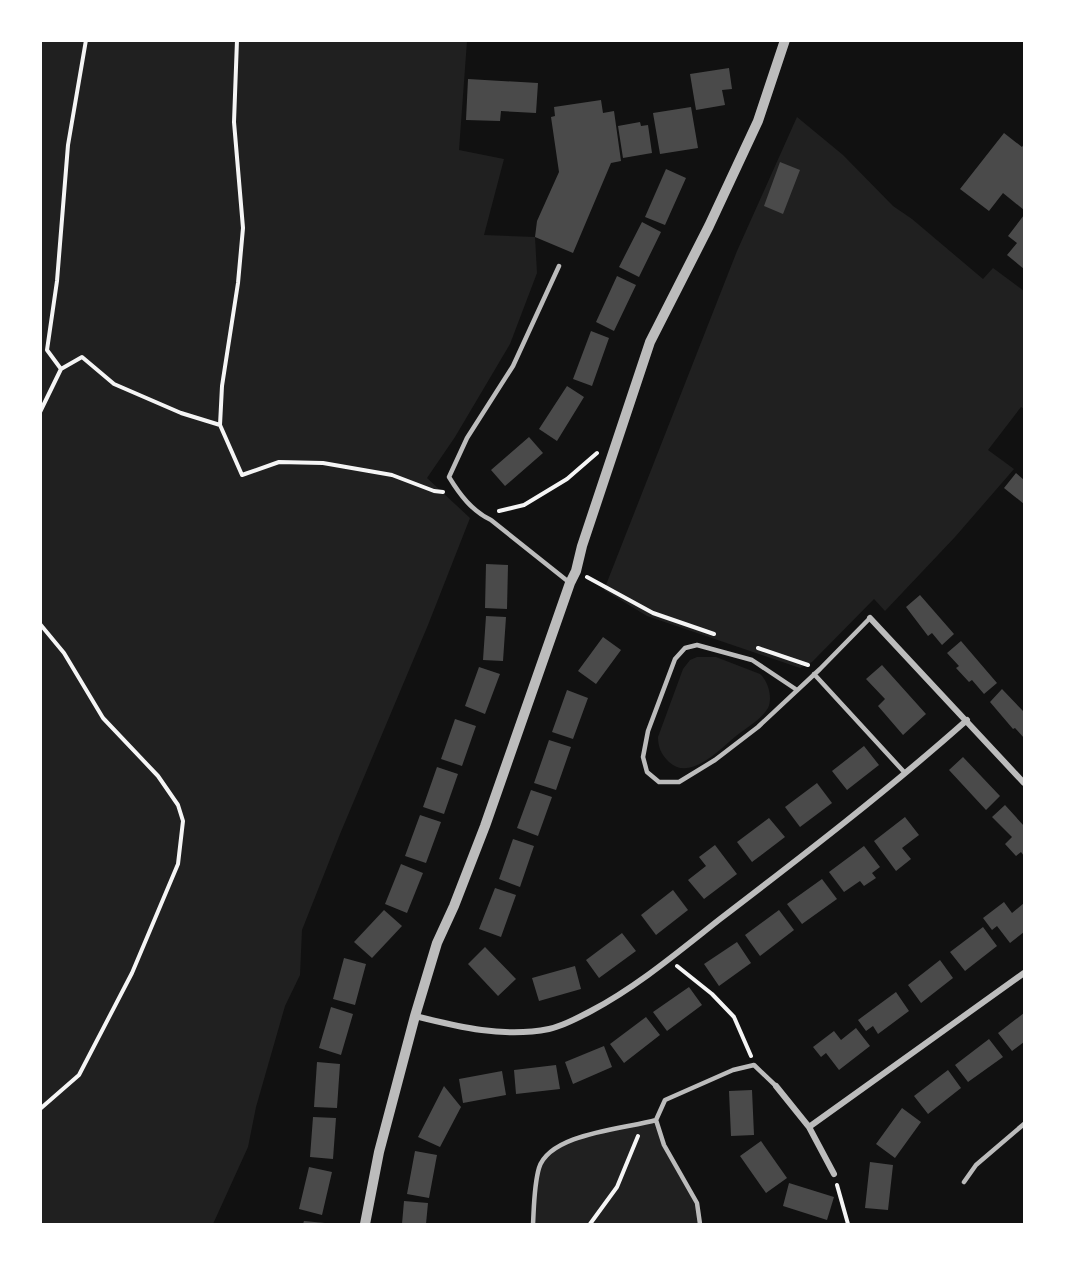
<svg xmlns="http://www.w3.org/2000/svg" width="1065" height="1265" viewBox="0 0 1065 1265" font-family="Montserrat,sans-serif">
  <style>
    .green { fill: #202020 }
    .building { fill: #4a4a4a }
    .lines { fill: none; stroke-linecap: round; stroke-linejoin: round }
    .path { stroke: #f5f5f5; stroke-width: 4 }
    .service { stroke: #bcbcbc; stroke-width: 4.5 }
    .minor { stroke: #bcbcbc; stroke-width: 6 }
    .tertiary { stroke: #bcbcbc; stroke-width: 10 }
  </style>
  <rect width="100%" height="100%" fill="#111"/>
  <!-- green -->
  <path class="green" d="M40,41h427l-8,109 45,9 -20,76 51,2 2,36 -27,71 -55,93 -28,41 43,40 -42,107 -88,209 -38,96 -2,45 -15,31 -29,101 -8,40 -35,77h-172z
    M797,117l46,38 50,51 19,13 71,60 10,-11 31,23v118l-3,-2 -33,43 26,19 -59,68 -70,74 -11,-12 -62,63 -12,6 -153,-52 -43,-26 133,-339z
    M697,657h19l44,17c8,7 13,23 8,34 -7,12 -22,20 -32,28 -16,13 -46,46 -67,26 -8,-8 -11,-15 -11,-25l25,-68 7,-9z
    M656,1120l8,25 33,58 3,21h-167c2,-17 1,-39 6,-56 10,-31 89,-42 117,-48z"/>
  <!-- building -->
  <path class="building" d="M729,68l3,21 -10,1 3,15 -29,5 -6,-36z
    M468,79l70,4 -2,30 -35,-2 -1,10 -34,-1z
    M601,100l2,13 11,-2 7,50 -10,2 -38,90 -38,-16 2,-16 22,-49 -8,-55 4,-1 -1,-9z
    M691,107l7,41 -38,6 -7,-41z
    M640,122l1,4 7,-1 4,28 -29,5 -5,-32z
    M1004,133l18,14 2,-3v66l-21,-17 -14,18 -29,-22z
    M780,162l20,8 -17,44 -19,-8z
    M666,169l20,9 -21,47 -20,-8z
    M1024,215v54l-17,-14 10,-12 -9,-7z
    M642,222l19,10 -22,45 -20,-10z
    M617,276l19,9 -22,46 -18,-9z
    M591,331l18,7 -17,48 -19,-7z
    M567,386l17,11 -27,44 -18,-12z
    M529,437l14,16 -38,33 -14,-16z
    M1016,473l8,7v24l-20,-16z
    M486,564l22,1 -1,44 -22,-1z
    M920,595l34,39 -12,11 -10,-12 -4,3 -22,-29z
    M486,616l20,1 -3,44 -20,-1z
    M603,637l18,13 -25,34 -18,-13z
    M961,641l36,42 -13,11 -12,-14 -3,2 -13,-14 3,-2 -12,-13z
    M882,665l44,49 -23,21 -25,-29 7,-7 -19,-20z
    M479,667l21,7 -15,40 -20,-8z
    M1002,689l22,23v26l-9,-10 -2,1 -23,-27z
    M567,690l21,8 -15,41 -21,-7z
    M455,719l21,7 -14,40 -21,-7z
    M549,740l22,7 -15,43 -22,-7z
    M864,746l15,19 -32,25 -15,-19z
    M963,757l37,39 -14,14 -37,-40z
    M437,767l21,7 -14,40 -21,-7z
    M817,783l15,20 -32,24 -15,-20z
    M531,790l21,7 -14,39 -21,-8z
    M1005,805l19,21v30l-3,-4 -5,4 -11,-12 7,-7 -20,-20z
    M420,815l21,7 -15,41 -21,-7z
    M905,817l14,18 -17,13 9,11 -15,12 -22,-30z
    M769,818l16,19 -33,25 -15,-20z
    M513,839l21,7 -14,41 -21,-8z
    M715,845l22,29 -33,25 -16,-19 18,-14 -7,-9z
    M864,846l16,21 -8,6 4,5 -12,8 -4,-5 -16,11 -15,-20z
    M401,864l22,9 -16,40 -22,-9z
    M822,879l15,20 -35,25 -15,-20z
    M495,888l21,7 -15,42 -22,-8z
    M673,890l15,20 -32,25 -15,-20z
    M1004,902l8,11 12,-10v29l-14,11 -13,-17 -5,4 -9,-12z
    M384,910l18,16 -30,32 -18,-16z
    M779,910l15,20 -34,26 -15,-21z
    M983,927l14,19 -32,25 -15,-19z
    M622,933l14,18 -37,27 -13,-18z
    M737,942l14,21 -32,23 -15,-22z
    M485,947l31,32 -18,17 -30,-32z
    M344,958l22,6 -11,41 -22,-6z
    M940,960l13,18 -32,25 -13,-18z
    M575,966l6,23 -42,12 -7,-23z
    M689,987l13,18 -35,26 -14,-19z
    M896,992l13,19 -31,23 -5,-8 -7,5 -8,-11z
    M331,1007l22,7 -12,41 -22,-7z
    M1024,1013v29l-12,9 -14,-18z
    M646,1017l14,18 -36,28 -14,-19z
    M856,1028l14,18 -31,24 -13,-17 -5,4 -8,-10 21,-16 7,9z
    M989,1039l14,18 -35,25 -13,-17z
    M604,1046l8,21 -39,17 -8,-22z
    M317,1062l23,2 -3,44 -23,-1z
    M556,1065l4,24 -44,5 -2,-24z
    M948,1070l13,18 -33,26 -14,-18z
    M502,1071l4,24 -43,8 -4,-24z
    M444,1086l17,21 -21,40 -22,-10z
    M752,1090l2,45 -23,1 -2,-45z
    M902,1108l19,14 -26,36 -19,-14z
    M313,1117l23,1 -3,41 -23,-2z
    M761,1141l26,37 -21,15 -26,-37z
    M415,1151l22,4 -8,43 -22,-4z
    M870,1162l23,3 -5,45 -23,-2z
    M309,1167l23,5 -10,43 -23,-6z
    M789,1183l45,14 -7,23 -44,-14z
    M404,1201l24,2 -2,21h-24z
    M304,1221l21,2v1h-22z"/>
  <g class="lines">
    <!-- path -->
    <path class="path" d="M237,40l-3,82 9,106 -5,55 -16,103 -2,39 22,50 37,-13 44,1 69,12 42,16 9,1
      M61,369l21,-12 32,27 67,29 39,12
      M40,412l21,-43 -14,-19 10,-69 11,-136 18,-105
      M499,511l25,-6 43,-26 30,-26
      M587,577l66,36 61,21
      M40,624l24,29 39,65 55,58 20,29 5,16 -5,43 -46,109 -53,102 -39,34
      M758,648l50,17
      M677,966l35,28 22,23 17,39
      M837,1185l11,39
      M590,1224l27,-37 21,-51"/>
    <!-- service -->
    <path class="service" d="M559,266l-46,100 -46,72 -18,39c11,18 23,34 42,43l79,63
      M814,674l91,99
      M797,690l-45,-30 -55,-15 -12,3 -10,11 -27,72 -5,26 4,15 12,10h20l36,-22 43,-33 62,-58 50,-51
      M964,1182l12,-17 48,-41
      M533,1224c1,-17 1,-39 6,-56 11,-35 86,-39 117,-48
      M700,1224l-3,-21 -33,-58 -8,-25 9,-20 68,-30 21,-5 22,21"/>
    <!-- minor -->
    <path class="minor" d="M870,618l154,165
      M415,1016c44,11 89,22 134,13 14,-3 29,-11 42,-18 47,-25 87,-59 129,-92 85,-65 167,-128 247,-199
      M776,1086l33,41 25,47
      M809,1127l215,-154"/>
    <!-- tertiary -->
    <path class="tertiary" d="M365,1224l14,-72 36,-136 22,-73 17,-37 31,-80 85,-243 6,-12 6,-25 68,-204 59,-116 49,-105 27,-81"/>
  </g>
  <!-- border -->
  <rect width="1065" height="1265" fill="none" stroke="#ffffff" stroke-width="84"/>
</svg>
